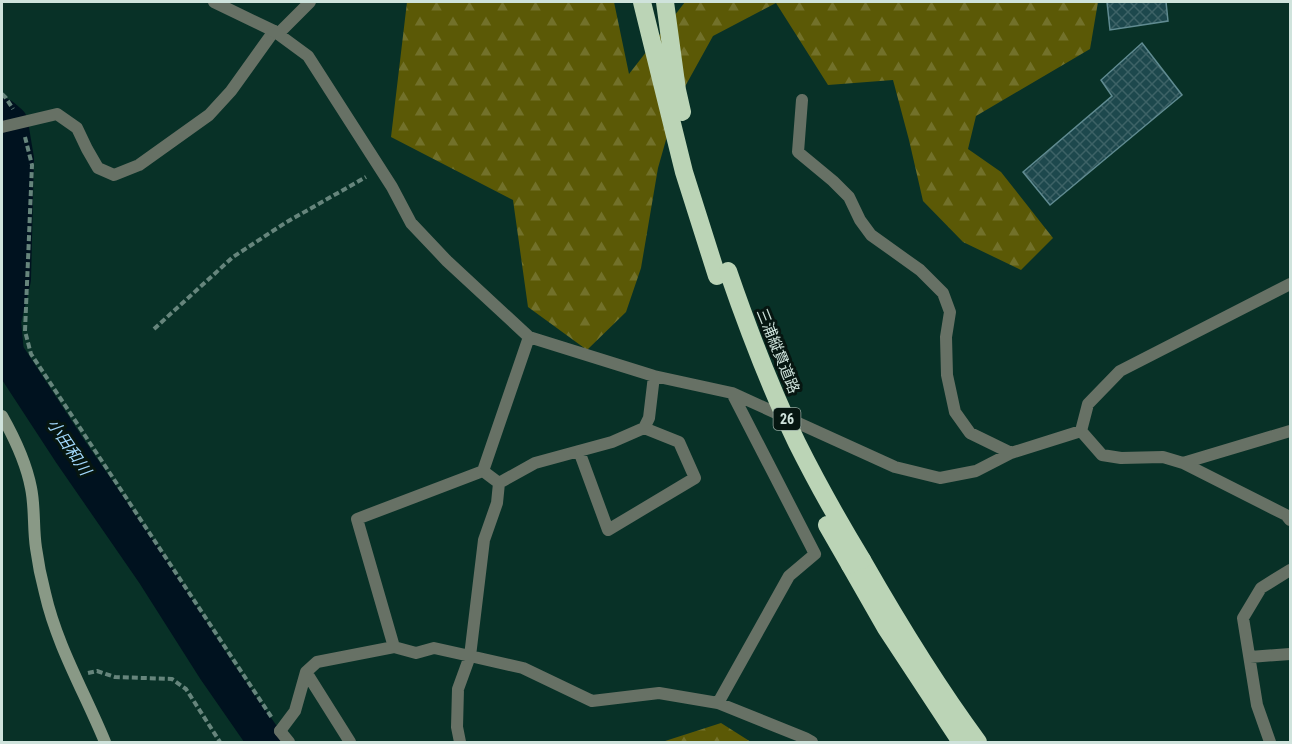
<svg xmlns="http://www.w3.org/2000/svg" width="1292" height="744" viewBox="0 0 1292 744" font-family="'Roboto Condensed','Noto Sans JP',sans-serif">
  <style>
    .forest { fill: url(#forest-firs) }
    .lines { fill: none; stroke-linecap: round; stroke-linejoin: round }
    .river { stroke: #00121f; stroke-width: 36 }
    .building { fill: url(#building-cross-hatch); stroke: #608b91; stroke-width: 1.5 }
    .path { stroke: #66857c; stroke-width: 4; stroke-dasharray: 6 3; stroke-linecap: butt }
    .lane { stroke: #677165; stroke-width: 12 }
    .street { stroke: #677165; stroke-width: 12 }
    .secondary { stroke: #899986; stroke-width: 12 }
    .highway { stroke: #bbd4b6; stroke-width: 18 }
    .highway-bridge { stroke: #bbd4b6; stroke-width: 18 }
    .labels { text-anchor: middle; dominant-baseline: central; stroke-width: 6; stroke-linejoin: round; paint-order: stroke }
    .shield { fill: #061611; stroke: #93a69f; stroke-width: 1.5 }
    .shield-label { font-size: 14px; font-weight: bold; fill: #cfe3dc }
    .street-label { font-size: 15px; fill: #cfe3dc; stroke: #061611 }
    .water-label { font-size: 16px; font-style: italic; fill: #a1d7fb; stroke: #061611 }
  </style>
  <defs>
    <pattern id="forest-firs" width="22" height="20" patternUnits="userSpaceOnUse" patternTransform="scale(1.5)"><rect width="22" height="20" fill="#5b5906"/><path d="M5 1l3.5 6h-7zM16 11l3.5 6h-7z" fill="#72712a"/></pattern>
    <pattern id="building-cross-hatch" width="8" height="8" patternUnits="userSpaceOnUse" patternTransform="scale(1.5)"><rect width="8" height="8" fill="#1d484d"/><path d="M0 0l8 8M0 8l8-8" fill="none" stroke="#3d6266"/></pattern>
  </defs>
  <rect width="100%" height="100%" fill="#083127"/>
  <!-- forest -->
  <path class="forest" d="M407,2h207l15,72 56,-72h413l-8,47 -114,67 -8,33 33,23 52,66 -32,32 -58,-28 -40,-41 -14,-61 -16,-60 -65,5 -52,-82 -63,33 -36,65 -19,67 -17,100 -15,44 -39,38 -59,-43 -15,-107 -122,-63z
    M721,723l30,19h-89z"/>
  <g class="lines">
    <!-- river -->
    <path class="river" d="M2,116l8,7 6,36 -3,120 -10,42 3,32 64,98 85,123 61,96 50,72"/>
  </g>
  <!-- building -->
  <path class="building" d="M1107,2h59l2,19 -58,9z
    M1142,43l40,52 -132,110 -27,-33 89,-76 -11,-16z"/>
  <g class="lines">
    <!-- path -->
    <path class="path" d="M2,94l4,4 7,11
      M25,137l7,28 -7,166 6,23 241,364
      M154,329l79,-72 52,-34 81,-46
      M88,673l9,-2 18,6 57,2 14,10 34,53"/>
    <!-- lane -->
    <path class="lane" d="M2,127l55,-13 20,14 10,21 11,19 16,7 25,-10 70,-50 22,-24 43,-60
      M280,731l9,11"/>
    <!-- street -->
    <path class="street" d="M214,2l60,29 34,25 84,131 19,36 36,38 82,76 125,39 78,17 163,74 45,11 36,-7 35,-18 70,-22 21,24 19,3 42,-1 20,6 103,52 4,5
      M278,34l32,-32
      M802,100l-4,52 35,29 16,16 11,23 11,15 49,35 23,23 7,19 -4,25 1,38 8,37 15,21 41,20
      M529,337l-46,134 16,12 -2,20 -13,37 -14,116 53,12 69,33 67,-8 59,10 87,35 7,4
      M1081,431l7,-27 32,-33 170,-87
      M579,451l29,79 87,-52 -16,-36 -35,-14
      M1183,463l107,-32
      M499,483l36,-20 77,-21 32,-14 5,-10 5,-42
      M394,647l-37,-128 126,-48
      M1250,657l40,-3
      M306,672l44,70
      M718,703l71,-127 26,-22 -83,-161
      M280,731l15,-20 11,-39 11,-10 77,-15 22,6 18,-5 36,8 -12,33 -1,38 3,15
      M1270,742l-13,-37 -14,-87 18,-30 29,-18"/>
    <!-- secondary -->
    <path class="secondary" d="M2,416c13,23 24,46 29,72 4,19 2,40 5,60 2,15 5,30 9,45 12,53 40,100 60,149"/>
    <!-- highway -->
    <path class="highway" d="M642,2l42,170 33,104
      M665,2l12,88 5,22
      M862,560c36,63 73,124 116,182
      M850,565l36,63 75,114"/>
    <!-- highway-bridge -->
    <path class="highway-bridge" d="M728,271c20,58 42,116 69,172 20,40 42,79 65,117
      M827,525l23,40"/>
  </g>
  <g class="labels">
    <!-- shield labels -->
    <rect class="shield" x="773.5" y="408" width="27" height="22" rx="4.5"/>
    <g class="shield-label">
      <text x="787" y="419">26</text>
    </g>
    <!-- street labels -->
    <g class="street-label">
      <text transform="translate(778 351) rotate(68)">三浦縦貫道路</text>
    </g>
    <!-- water labels -->
    <g class="water-label">
      <text transform="translate(69 447) rotate(56)">小田和川</text>
    </g>
  </g>
  <!-- border -->
  <rect width="1292" height="744" fill="none" stroke="#cfe3dc" stroke-width="6"/>
</svg>
